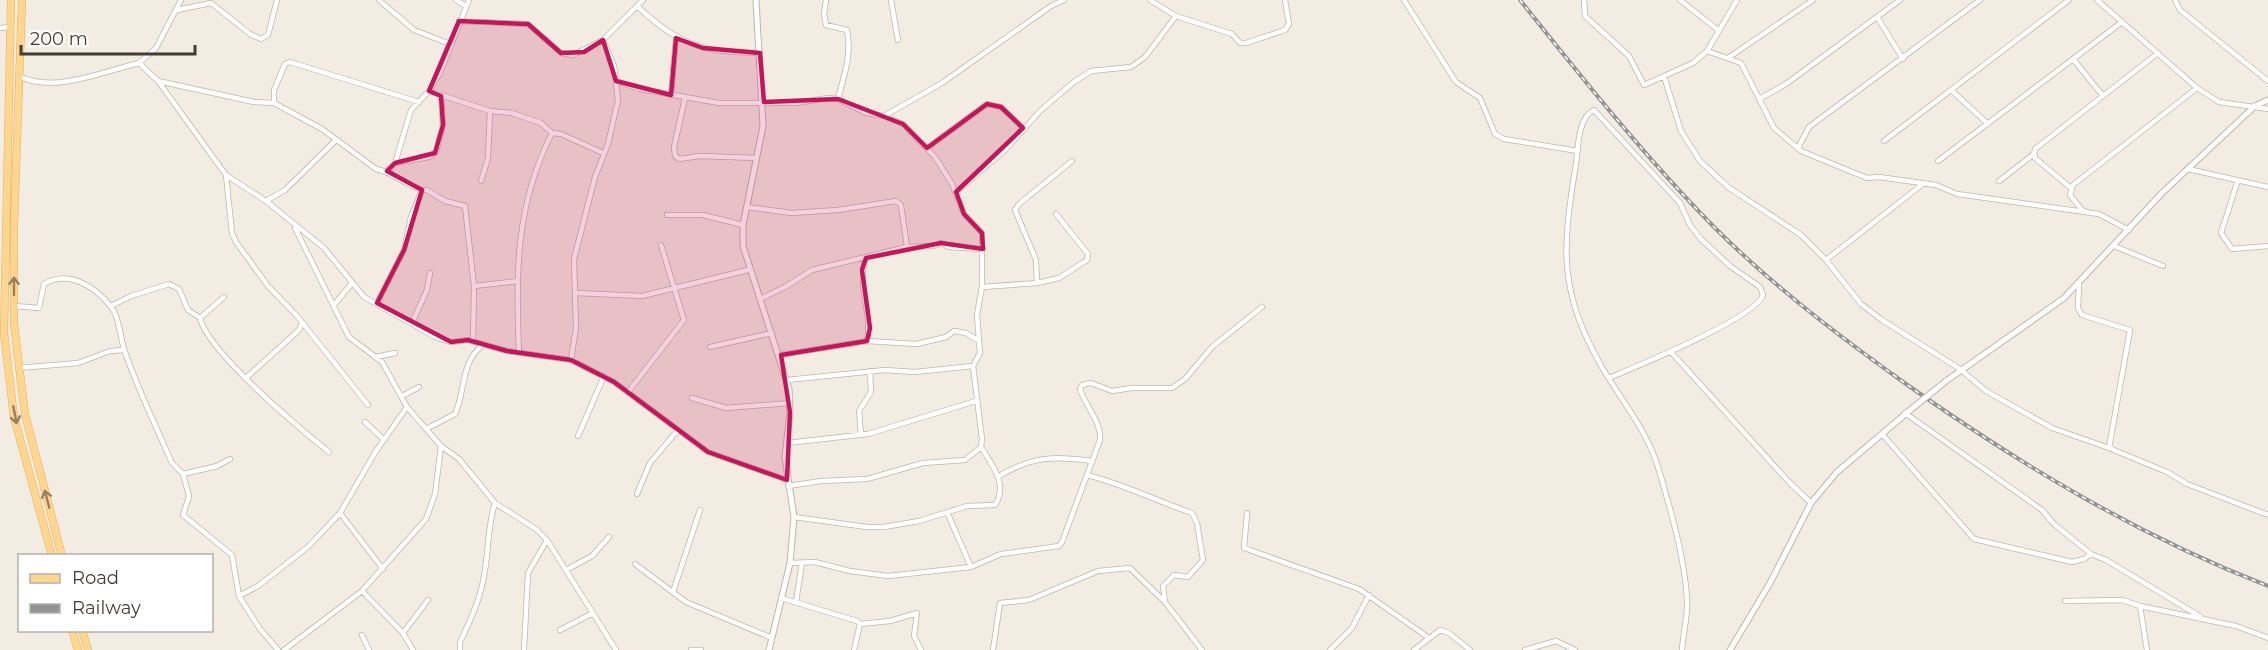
<svg xmlns="http://www.w3.org/2000/svg" width="2268" height="650" viewBox="0 0 2268 650" font-family="Montserrat,sans-serif">
  <style>
    .lines { fill: none; stroke-linecap: round; stroke-linejoin: round }
    .minor-casing { stroke: #c0b6a9; stroke-width: 6 }
    .tertiary-casing { stroke: #c0b6a9; stroke-width: 7 }
    .primary-casing { stroke: #e4b15f; stroke-width: 8 }
    .minor { stroke: #fff; stroke-width: 4.5 }
    .tertiary { stroke: #fff; stroke-width: 5 }
    .primary { stroke: #ffd68f; stroke-width: 7 }
    .rail-casing { stroke: #939393; stroke-width: 4 }
    .rail { stroke: #fff; stroke-width: 1.5; stroke-dasharray: 4.5; stroke-linecap: butt }
    .tertiary-bridge-casing { stroke: #c0b6a9; stroke-width: 7; stroke-linecap: butt }
    .tertiary-bridge { stroke: #fff; stroke-width: 5 }
    .oneway { stroke: #98815c }
    .marked { fill: #c2185b; fill-opacity: 0.2; stroke: #c2185b; stroke-width: 4.5; stroke-linejoin: round }
  </style>
  <rect width="100%" height="100%" fill="#f2ece3"/>
  <g class="lines">
    <!-- minor casing -->
    <g class="minor-casing">
      <path id="minor" d="M379,0l35,30 36,14
        M456,0l10,6
        M826,0l-2,14 2,11 21,5c5,24 -3,46 -9,69
        M891,0l7,40
        M1404,0l52,82 24,16 15,36 9,5 74,12
        M1584,0l1,16 44,40 15,29 49,-22 14,-12 30,-51
        M1680,0l38,30
        M2097,0l100,88 22,14 49,7
        M2175,0l5,10 88,71
        M637,6c42,40 66,46 123,47
        M177,10l34,-7 39,31 11,5 7,-4 9,-35
        M1176,16l56,18 8,9h6l39,-13 4,-6 -4,-24
        M1877,17l26,42
        M459,21l69,3 33,29 12,2 30,-15 40,-40
        M0,28l10,-1
        M1707,51l34,12 33,65 27,23 66,27 12,-1 57,8 21,9 142,20
        M1728,58l85,-58
        M2073,59l30,37
        M139,63l17,-15 25,-48
        M1664,76l17,55 19,30 28,26 73,48 25,25 35,44 21,16 78,49 26,22 66,37 57,20 58,24 20,12 81,31
        M21,77c34,16 84,-6 118,-14l19,18 68,94 40,26 58,47 40,49 73,41 14,4 17,-2 39,11 64,9 43,22 94,70 79,28
        M158,81l96,21 20,1 48,26 54,40c17,3 29,16 46,21
        M616,81l24,8 79,14h77l32,-5 10,1 28,14 18,3 19,8 32,33 17,27 12,30 18,19v54l-5,28 3,38 -7,13 9,73 -1,8 -16,13 -42,3 -56,16 -46,2 -33,5
        M1951,90l37,34
        M429,91l61,20 22,2 29,10 11,10 9,1 42,19
        M671,95l5,-57
        M685,98l-11,49 1,9 4,3 21,-3 57,2
        M1759,99l27,-15 114,-84
        M274,103v-13l11,-26 5,-2 129,40
        M884,116l58,-33 109,-77 13,-6
        M1884,141l185,-141
        M927,148l60,-44 14,3 22,21
        M1798,148l11,-21 171,-127
        M2034,154l1,4 37,31
        M1938,161l184,-139
        M395,163l34,-6 7,-5 7,-27 -2,-29
        M2188,169l80,18
        M387,171l8,-8 16,-53 18,-19 11,-18 29,-73
        M226,175l6,58 4,9 32,44 29,30 71,89
        M2238,180l-17,53 11,16 36,-3
        M481,181l7,-23 2,-47
        M1999,181l35,-27 1,-5 123,-96
        M956,192l49,-42 36,-40 33,-28 17,-11 40,-4 14,-10 31,-41 -26,-16
        M266,201l19,-11 51,-50
        M747,207l45,6 46,-3 58,-9 5,4 6,42
        M2087,212l-4,-1 -13,-16 3,-10 124,-97
        M2099,214l30,16
        M667,215h36l40,10
        M295,228l54,109 33,25 25,45 34,39 18,13 36,44 41,26 11,11 69,110
        M2114,246l49,20
        M866,258c-10,27 7,55 1,83
        M1826,260l98,-77
        M1037,283l-1,-23 -21,-50 4,-6 53,-43
        M2079,284l-1,24 4,7 48,15 -21,118
        M474,286l44,-5
        M982,287l55,-4 22,-5 28,-18 1,-6 -32,-40
        M577,293l65,3 106,-26
        M224,297l-24,21c8,34 99,110 129,134
        M760,299l25,-12 27,-17 95,-23 27,-1 7,-3 8,4 34,2
        M377,303l27,-53 7,-33 11,-27h5l18,11 20,5 9,80 -1,54
        M334,305l18,-22
        M14,306l25,2 5,-24c25,-15 52,3 68,24 8,11 8,31 13,44 13,38 31,74 47,111l11,11 6,22 -6,19 49,40 7,41 21,33 18,21
        M111,306l20,-10 38,-12 10,5 9,21 12,8
        M412,323l15,-33 3,-17
        M710,347l62,-14
        M1671,352l118,130 22,21
        M519,353c-3,-80 -4,-147 33,-220
        M780,355l87,-14 50,3 29,-7 8,-6 12,2 13,8
        M375,357l20,-4
        M571,360l5,-32 -2,-69 21,-82 13,-33 10,-44 -4,-34 -11,-26
        M18,368l60,-5 32,-12 14,-1
        M247,377l52,-47 3,-7
        M1609,378c26,-11 147,-60 154,-83l-3,-8 -30,-21 -29,-27 -11,-14 -10,-22 -86,-93c-16,7 -16,38 -18,54 -14,85 -18,127 27,205 19,32 44,62 55,98 12,40 27,92 29,133 1,16 -4,34 -5,50
        M787,380l98,-10 30,2 58,-6
        M628,392l56,-72 -23,-75
        M402,396l17,-9
        M692,398l34,10 64,-5
        M1905,413l137,97 12,14 37,30
        M365,422l19,18
        M426,429l29,-15c11,-23 5,-52 28,-69
        M1882,434l92,105 98,23 12,-3 7,-5 15,6 95,57
        M861,435l-2,-24 12,-19 -1,-21
        M578,436l26,-60
        M787,443l81,-9 108,-33
        M183,474l34,-8 13,-7
        M1087,475c36,9 70,26 105,38l5,10 6,37 -15,17 -14,-2 -11,11 2,16
        M999,476c34,-20 55,-20 93,-15
        M637,494l13,-31 28,-33
        M947,512l24,55
        M340,513l43,56
        M1247,513l-3,35 115,41 70,49
        M794,517l73,10h17l35,-6 48,-15 28,-1c14,-21 -4,-41 -14,-58
        M790,563l25,-1 35,9 38,5 83,-9 30,-13 58,-8 3,-4 38,-102c2,-18 -15,-34 -20,-51l2,-4 9,-2 21,8 20,-3h40l13,-9 27,-32 50,-40
        M635,564l51,38 86,36
        M566,570l26,-14 17,-19
        M362,591l41,42 10,17
        M673,592l27,-82
        M239,596l19,-10 51,-40 31,-33 36,-62 31,-44
        M781,598l76,23 3,3
        M2065,601l57,-1 18,6 96,20 32,12
        M796,602l6,-39
        M2140,606l7,44
        M860,624l30,-3 27,-8 -3,23 7,14
        M560,630l33,-17
        M403,633l25,-33
        M362,635l7,15
        M284,650l78,-59 64,-72 9,-25 6,-48
        M460,650v-8c10,-21 20,-42 24,-66 5,-25 3,-48 11,-73
        M524,650l4,-77 19,-33
        M691,650h10
        M854,650l6,-26
        M993,650l7,-47 29,-3 69,-29 32,-3 35,34 37,48
        M1330,650l22,-22 17,-33
        M1414,650l26,-20 9,3 21,17
        M1525,650l31,-9 19,9"/>
    </g>
    <!-- tertiary casing -->
    <g class="tertiary-casing">
      <path id="tertiary" d="M756,0l7,126 -20,99v21l46,143 1,23 -5,45 9,60 -4,46 -21,87
        M1946,381l118,-83 98,-105 93,-87 13,-6
        M1730,650l40,-67 41,-80 26,-31 72,-61"/>
    </g>
    <!-- primary casing -->
    <g class="primary-casing">
      <path id="primary" d="M11,0l-7,333 10,84 38,139
        M22,0l-8,226v98l11,90 37,142
        M72,630l6,20
        M82,630l6,20"/>
    </g>
    <!-- minor -->
    <use href="#minor" class="minor"/>
    <!-- tertiary -->
    <use href="#tertiary" class="tertiary"/>
    <!-- primary -->
    <use href="#primary" class="primary"/>
    <!-- rail casing -->
    <g class="rail-casing">
      <path id="rail" d="M1520,0c62,78 125,157 195,228 58,58 124,108 191,156 115,81 231,151 362,202"/>
    </g>
    <!-- rail -->
    <use href="#rail" class="rail"/>
    <!-- tertiary-bridge casing -->
    <g class="tertiary-bridge-casing">
      <path id="tertiary-bridge" d="M1909,411l37,-30"/>
    </g>
    <!-- tertiary-bridge -->
    <use href="#tertiary-bridge" class="tertiary-bridge"/>
  </g>
  <!-- one-way arrows -->
  <defs><path id="oneway-shaft" d="M-6 0H5M1.5-3L5.5 0L1.5 3" fill="none" stroke-width="1.6" stroke-linecap="round" stroke-linejoin="round" transform="scale(1.5)"/></defs>
  <g class="oneway">
    <use href="#oneway-shaft" transform="translate(14 286) rotate(-90)"/>
    <use href="#oneway-shaft" transform="translate(15 415) rotate(79)"/>
    <use href="#oneway-shaft" transform="translate(47 499) rotate(-105)"/>
  </g>
  <!-- marked area -->
  <path class="marked" d="M459,21l69,3 33,29 23,-1 19,-12 13,41 55,14 5,-57 27,10 57,5 4,49 74,-3 65,25 24,24 60,-44 14,3 22,21 -67,64 8,22 18,19 1,16 -42,-6 -75,15 -4,12 8,58 -3,13 -86,14 9,57 -3,68 -79,-28 -94,-70 -43,-22 -64,-9 -39,-11 -17,2 -74,-39 27,-53 18,-60 -35,-19 8,-8 40,-10 8,-28 -2,-29 -12,-5z"/>
  <!-- legend -->
  <rect x="18" y="554" width="195" height="78" fill="#ffffff" stroke="#b4b1ad" stroke-width="1.5"/>
  <rect x="30" y="574" width="30" height="9" fill="#ffd68f" stroke="#b4b1ad" stroke-width="1.5"/>
  <text x="72" y="584" font-size="18" fill="#433c33">Road</text>
  <rect x="30" y="604" width="30" height="9" fill="#939393" stroke="#b4b1ad" stroke-width="1.5"/>
  <text x="72" y="614" font-size="18" fill="#433c33">Railway</text>
  <!-- scale -->
  <path d="M21 45v9h174v-9" fill="none" stroke="#433c33" stroke-width="3"/>
  <text x="30" y="45" font-size="18" fill="#433c33" stroke="#ffffff" stroke-width="4.5" paint-order="stroke">200 m</text>
</svg>
